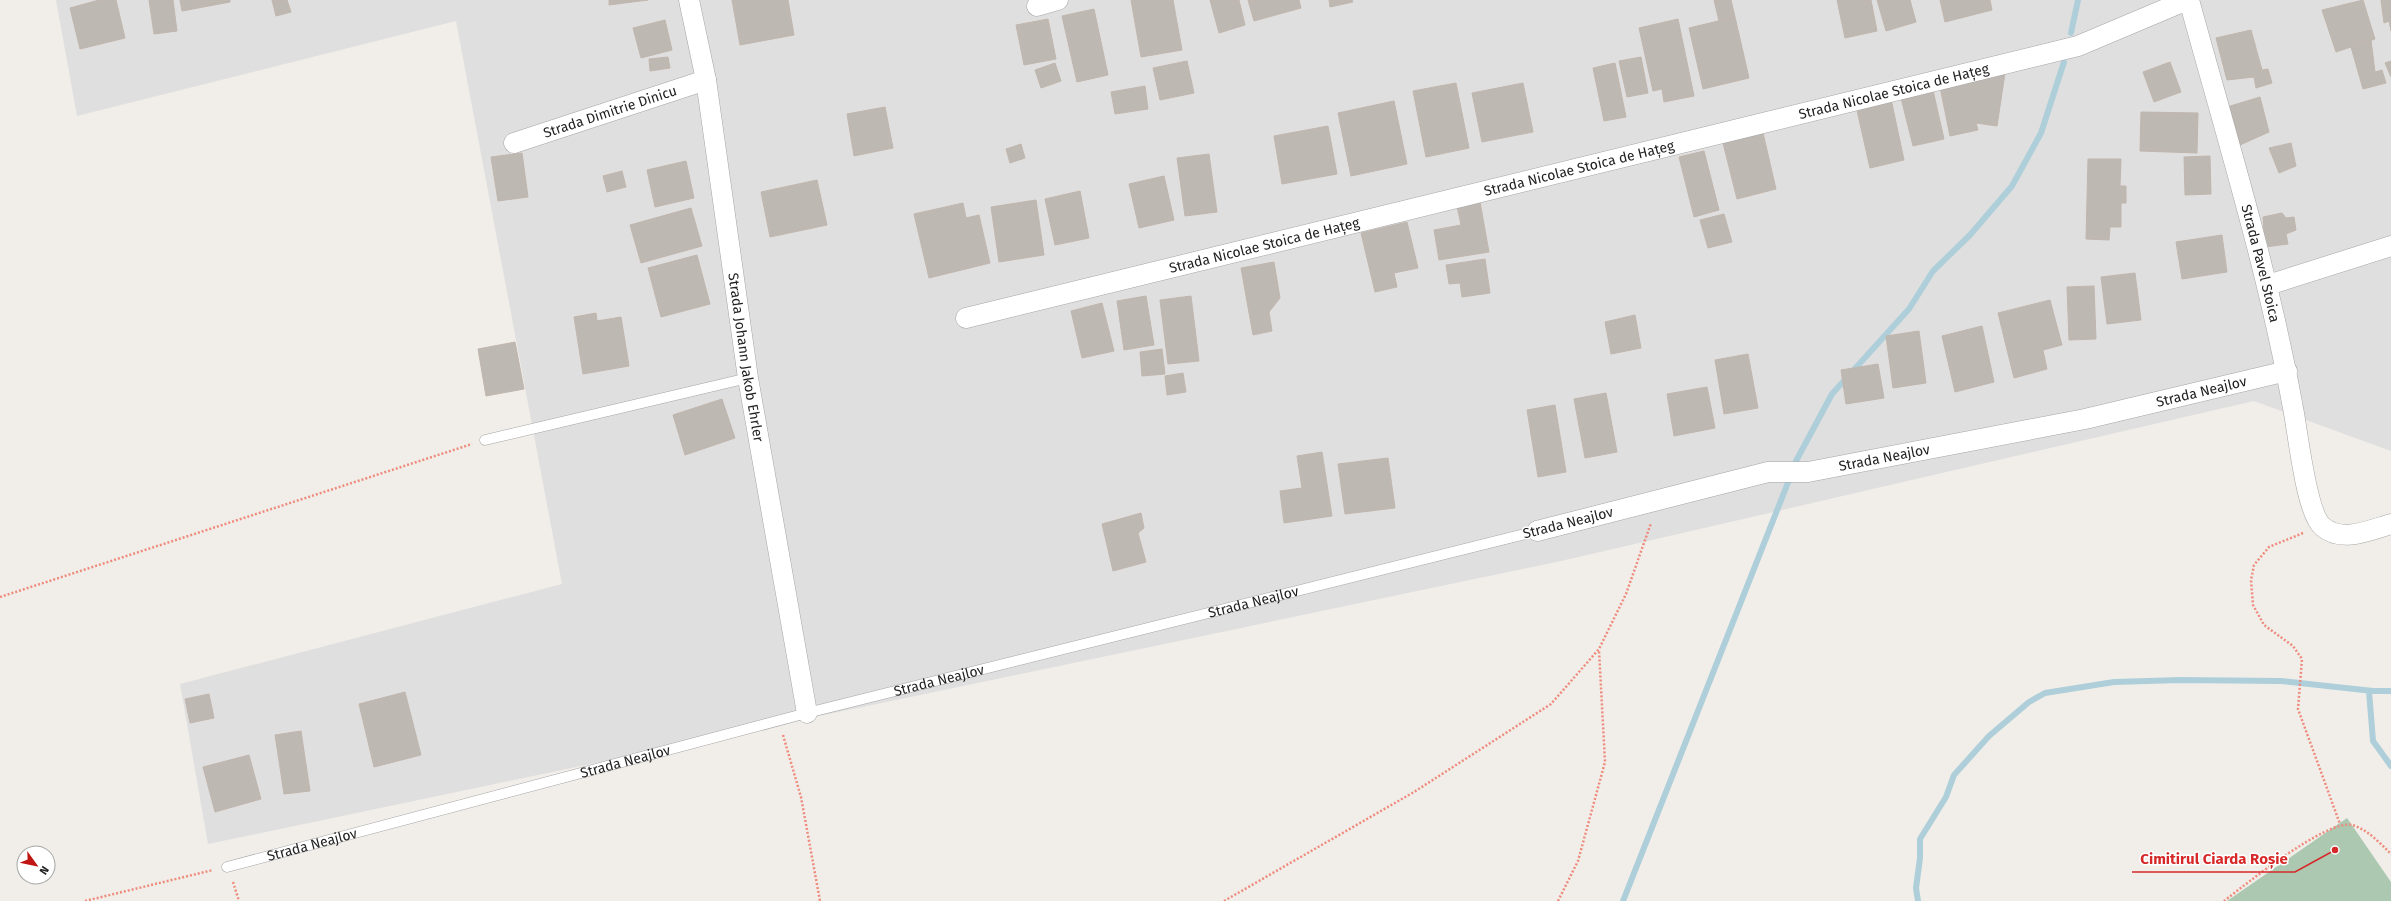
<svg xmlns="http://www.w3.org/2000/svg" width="2391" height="901" viewBox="0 0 2391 901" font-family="'Fira Sans',sans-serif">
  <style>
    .residential { fill: #dfdfdf }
    .cemetery { fill: #acc8b1 }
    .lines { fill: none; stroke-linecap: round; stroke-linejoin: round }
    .stream { stroke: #aecfda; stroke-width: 6 }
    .building { fill: #beb8b2; stroke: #c1b6ad }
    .lane-casing { stroke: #a5a5a5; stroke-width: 11 }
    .street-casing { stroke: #a5a5a5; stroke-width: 21 }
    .path { stroke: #ee8b7d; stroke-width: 2.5; stroke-dasharray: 2 2; stroke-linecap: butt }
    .lane { stroke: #fff; stroke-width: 10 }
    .street { stroke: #fff; stroke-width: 20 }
    .labels { text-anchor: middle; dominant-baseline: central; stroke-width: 3; stroke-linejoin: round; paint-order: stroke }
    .street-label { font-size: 14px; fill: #212121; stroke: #fff }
    .leader { fill: none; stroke: #d62828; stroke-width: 1.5 }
    .callout-dot { fill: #d62828; stroke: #fff; stroke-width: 1.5 }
    .callout-label { font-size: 15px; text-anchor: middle; font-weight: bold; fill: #d62828; stroke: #fff; stroke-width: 3; stroke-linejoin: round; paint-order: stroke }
  </style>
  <rect width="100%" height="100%" fill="#f1eee9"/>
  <!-- residential -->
  <path class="residential" d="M56,0h2335v451l-137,-50 -693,160 -1353,283 -28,-160 382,-100 -106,-563 -379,95z"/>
  <!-- cemetery -->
  <path class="cemetery" d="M2347,818l44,64v19h-164z"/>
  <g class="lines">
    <!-- stream -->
    <path class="stream" d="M2071,33l7,-33
      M1796,461l36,-67 77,-85 24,-38 37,-36 42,-49 29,-53 23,-71
      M2369,691l4,50 18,25
      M1623,901l166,-421
      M1918,901l-2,-13 4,-30v-19l26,-42 8,-22 35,-39 40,-34 16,-9 69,-11 66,-2 101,1 92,10h18"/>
  </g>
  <!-- building -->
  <path class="building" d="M99,0h17l9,38 -45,11 -10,-41z
    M149,0h24l4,31 -23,3z
    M180,0h50v2l-48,9z
    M272,0h15l4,12 -15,4z
    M609,0h39l-39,5z
    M732,0h56l6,35 -54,10z
    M1131,0h42l9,50 -41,7z
    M1210,0h29l6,25 -26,8z
    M1248,0h51l2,8 -47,13z
    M1329,0h23l1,2 -23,5z
    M1714,0h17l4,17 -16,4z
    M1837,0h34l6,31 -32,7z
    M1877,0h33l6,22 -30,9z
    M1940,0h50l2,10 -47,12z
    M2363,0l12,39 -39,13 -14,-42z
    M2381,0h10v31l-2,-10 -5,2z
    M1094,9l14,66 -31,7 -15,-66z
    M1735,17l14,61 -46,11 -14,-61z
    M1048,19l8,40 -32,6 -8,-40z
    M1678,19l16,77 -30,6 -2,-13 -9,2 -14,-63z
    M665,20l7,30 -31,8 -8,-30z
    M2251,30l11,40 6,-1 4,14 -16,5 -2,-11 -27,3 -11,-42z
    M2371,40l4,32 7,-2 4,13 -23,6 -12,-42z
    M668,57l2,11 -20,3 -1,-12z
    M1641,57l7,36 -21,4 -8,-36z
    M1187,61l7,32 -34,7 -7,-32z
    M2391,61v16l-6,-14z
    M2170,62l11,30 -27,10 -11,-30z
    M1055,63l6,18 -20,7 -6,-18z
    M1615,63l11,54 -22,4 -11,-53z
    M2005,73l-8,53 -21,-3 2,7 -28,6 -10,-49z
    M1456,83l13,65 -43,9 -13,-66z
    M1523,83l10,49 -51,10 -10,-49z
    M1145,86l3,23 -33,5 -4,-22z
    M1932,86l12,53 -31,7 -13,-52z
    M2260,97l9,35 -29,13 -13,-38z
    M1891,99l13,61 -34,8 -14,-62z
    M1394,101l13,63 -56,12 -13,-63z
    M885,107l8,41 -39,8 -7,-42z
    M2141,112l57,1 -1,40 -57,-2z
    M1328,126l9,48 -55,10 -8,-48z
    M1763,133l13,56 -39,10 -14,-56z
    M2291,143l5,23 -17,7 -10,-25z
    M1021,144l4,14 -15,5 -4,-14z
    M1704,151l15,59 -25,7 -15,-60z
    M522,153l6,44 -30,4 -7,-44z
    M1209,154l8,58 -32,4 -8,-58z
    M2210,156l1,38 -26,1 -1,-38z
    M2088,159h33l-1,27h6v17h-5v24h-11l-1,13 -23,-1z
    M686,161l8,37 -39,9 -8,-37z
    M622,171l4,16 -19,5 -4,-16z
    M1164,176l10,44 -35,8 -10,-44z
    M817,180l10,45 -57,12 -9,-45z
    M1080,191l9,47 -34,7 -10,-46z
    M1036,200l8,55 -45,7 -8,-55z
    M1480,202l9,50 -50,8 -5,-30 27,-5 -4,-19z
    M963,203l3,15 13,-3 11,48 -61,15 -15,-64z
    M691,208l11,38 -61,17 -11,-38z
    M2282,213l4,5 8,-1 2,13 -10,4 2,10 -23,3 -2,-30z
    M1724,214l8,28 -24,6 -8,-28z
    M1407,222l11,46 -24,5 3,14 -22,5 -14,-59z
    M2222,235l5,37 -45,7 -6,-37z
    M697,255l13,49 -49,13 -13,-49z
    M1485,259l5,34 -28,4 -2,-14 -11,1 -3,-19z
    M1274,262l6,36 -11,14 3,19 -19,4 -12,-67z
    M2135,273l6,47 -34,4 -6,-47z
    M2094,286l2,53 -27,1 -2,-53z
    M1146,296l8,49 -30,5 -7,-49z
    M1191,296l8,65 -31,3 -8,-64z
    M2050,300l12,45 -19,5 4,19 -33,9 -16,-65z
    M1102,303l12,48 -32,7 -11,-47z
    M596,313l1,8 24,-4 8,49 -46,8 -9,-57z
    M1635,315l6,33 -30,6 -6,-32z
    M1982,326l12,56 -39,10 -13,-56z
    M1919,331l7,52 -33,5 -7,-52z
    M515,342l9,47 -38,7 -8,-47z
    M1162,349l3,25 -23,2 -2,-24z
    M1748,354l10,54 -34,6 -9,-54z
    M1878,364l6,34 -38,6 -5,-34z
    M1183,373l3,19 -19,3 -2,-19z
    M1707,387l8,41 -41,8 -7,-42z
    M1606,393l11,59 -32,6 -11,-59z
    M722,399l13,39 -50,17 -12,-40z
    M1555,405l11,67 -28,5 -11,-67z
    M1322,452l10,64 -48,7 -4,-32 22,-3 -5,-32z
    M1388,458l7,50 -50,6 -7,-50z
    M1141,513l3,15 -6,5 8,29 -33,9 -11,-47z
    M405,692l16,63 -47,12 -15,-63z
    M209,694l5,24 -24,5 -5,-24z
    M301,731l9,60 -26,3 -9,-59z
    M249,755l12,44 -46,13 -12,-45z"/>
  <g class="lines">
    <!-- lane casing -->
    <g class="lane-casing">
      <g id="lane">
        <path d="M485,440l263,-62"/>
        <path id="s1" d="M227,867l580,-154 730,-182"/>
      </g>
    </g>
    <!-- street casing -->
    <g class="street-casing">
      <g id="street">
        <path id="s2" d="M689,0l17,80 42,298 59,335"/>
        <path id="s3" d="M2189,0c37,135 79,270 104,408 5,24 13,106 30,119 19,16 47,3 68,-3"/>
        <path d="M1037,6l21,-6"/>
        <path id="s4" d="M514,143l192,-63"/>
        <path d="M2268,285l123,-39"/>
        <path id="s5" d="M966,318l1112,-272 109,-46"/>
        <path id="s6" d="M1537,531l231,-59h40l277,-53 202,-48"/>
      </g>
    </g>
    <!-- path -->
    <path class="path" d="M2303,533l-34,14 -15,18 -3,15 2,25 11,20 29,21 9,13 -4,50 42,115
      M0,597l472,-153
      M783,735l18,62 19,104
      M233,882l6,19
      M85,901l128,-31
      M1224,901l190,-109 137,-88 48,-55 27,-55 25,-71
      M1558,901l20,-40 27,-99 -6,-112
      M2224,901c22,-17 103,-82 128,-76 15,4 28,18 39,29"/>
    <!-- lane -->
    <use href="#lane" class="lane"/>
    <!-- street -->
    <use href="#street" class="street"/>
  </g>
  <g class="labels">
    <!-- street labels -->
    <g class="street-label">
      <text stroke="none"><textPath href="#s5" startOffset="955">Strada Nicolae Stoica de Hațeg</textPath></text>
      <text stroke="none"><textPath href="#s4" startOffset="101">Strada Dimitrie Dinicu</textPath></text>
      <text stroke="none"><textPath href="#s5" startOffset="631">Strada Nicolae Stoica de Hațeg</textPath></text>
      <text stroke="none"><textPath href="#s5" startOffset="307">Strada Nicolae Stoica de Hațeg</textPath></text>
      <text stroke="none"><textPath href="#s3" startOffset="273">Strada Pavel Stoica</textPath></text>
      <text stroke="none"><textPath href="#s2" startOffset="362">Strada Johann Jakob Ehrler</textPath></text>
      <text stroke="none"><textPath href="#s6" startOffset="680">Strada Neajlov</textPath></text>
      <text stroke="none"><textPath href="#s6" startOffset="356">Strada Neajlov</textPath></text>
      <text transform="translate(1568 523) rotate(-14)">Strada Neajlov</text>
      <text stroke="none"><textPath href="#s1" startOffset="1060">Strada Neajlov</textPath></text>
      <text stroke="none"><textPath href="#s1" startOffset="736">Strada Neajlov</textPath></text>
      <text stroke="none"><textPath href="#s1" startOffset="412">Strada Neajlov</textPath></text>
      <text stroke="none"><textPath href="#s1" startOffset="88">Strada Neajlov</textPath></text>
    </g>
  </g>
  <!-- callouts -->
  <path class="leader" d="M2335 850L2295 872H2132"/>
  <circle class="callout-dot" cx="2335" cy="850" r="4"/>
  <g class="callout-label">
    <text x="2214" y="864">Cimitirul Ciarda Roșie</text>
  </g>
  <!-- north arrow -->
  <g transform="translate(36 865) rotate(123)"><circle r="19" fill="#ffffff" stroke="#a6a6a6"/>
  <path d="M0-3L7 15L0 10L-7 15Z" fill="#c01613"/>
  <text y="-6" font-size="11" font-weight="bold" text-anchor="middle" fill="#212121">N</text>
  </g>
</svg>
